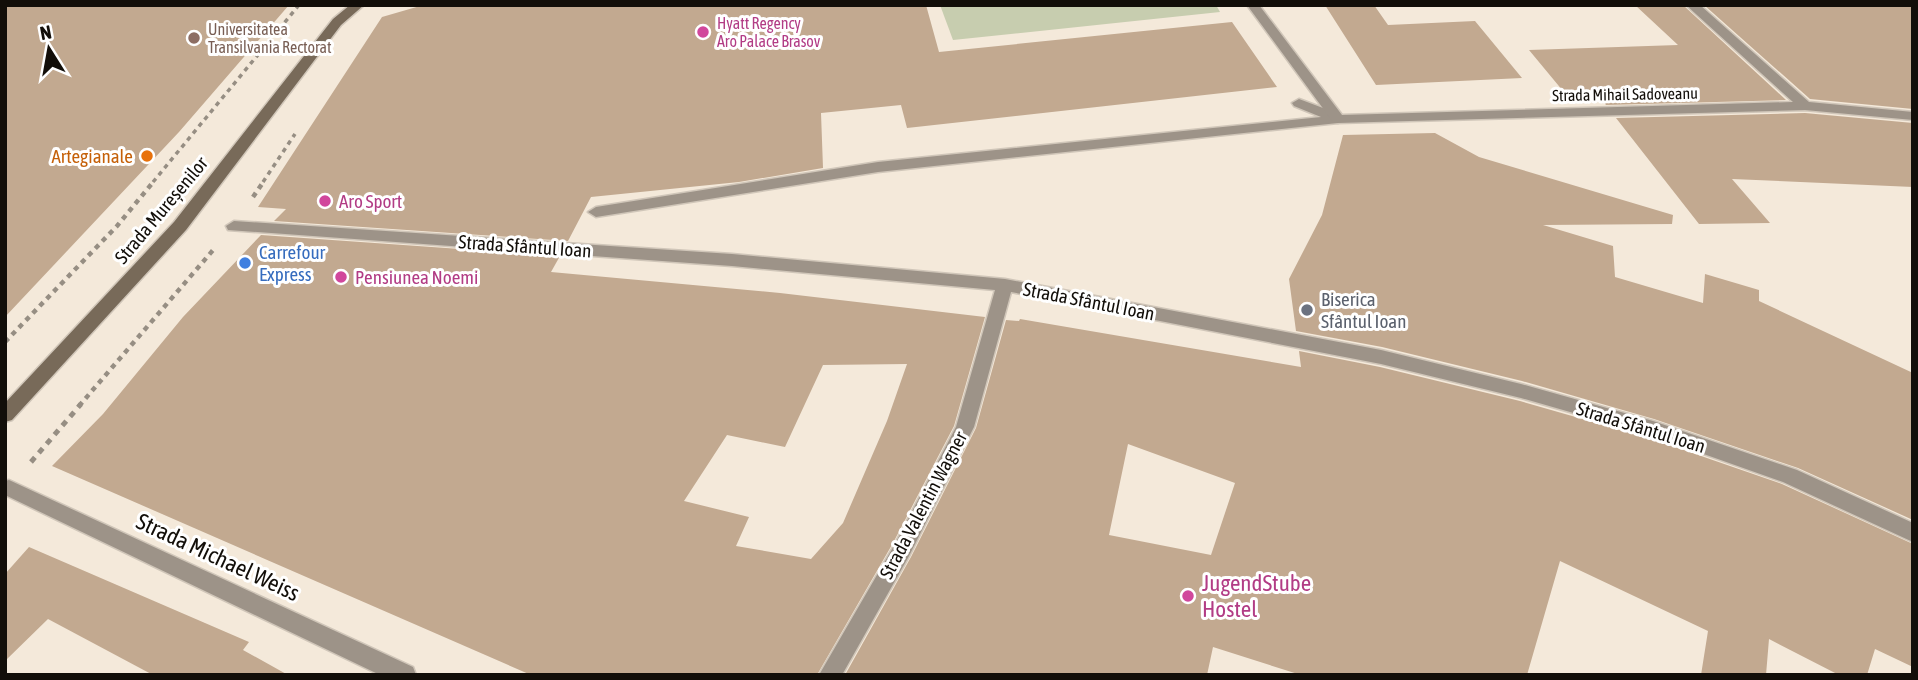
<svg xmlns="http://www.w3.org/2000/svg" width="1918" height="680" viewBox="0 0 1918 680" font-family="'Asap Condensed',sans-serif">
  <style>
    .green { fill: #c7cdaf }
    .building { fill: #c2a990; fill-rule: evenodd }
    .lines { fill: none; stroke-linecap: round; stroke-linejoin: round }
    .lane-casing { stroke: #d0c6b9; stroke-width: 3 }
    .street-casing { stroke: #d0c6b9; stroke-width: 3 }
    .secondary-casing { stroke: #d0c6b9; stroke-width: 3 }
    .path-far2 { stroke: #968e83; stroke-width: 3.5; stroke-dasharray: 4.5 4.5; stroke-linecap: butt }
    .path-far1 { stroke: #968e83; stroke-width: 4.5; stroke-dasharray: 5 5; stroke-linecap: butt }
    .path { stroke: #968e83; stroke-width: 5; stroke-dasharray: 6 6; stroke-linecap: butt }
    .lane { fill: #9d9388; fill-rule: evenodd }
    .street { fill: #9d9388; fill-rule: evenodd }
    .secondary { fill: #786a59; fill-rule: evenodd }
    .hotel-dot { fill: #d1479c; stroke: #fff; stroke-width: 2.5 }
    .education-dot { fill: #8d6e63; stroke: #fff; stroke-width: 2.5 }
    .food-dot { fill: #e8710a; stroke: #fff; stroke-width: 2.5 }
    .shop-dot { fill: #3f7fe0; stroke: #fff; stroke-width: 2.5 }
    .worship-dot { fill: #6b7280; stroke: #fff; stroke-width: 2.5 }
    .labels { text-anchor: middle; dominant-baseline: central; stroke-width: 6; stroke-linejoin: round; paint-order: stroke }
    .far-hotel-label { font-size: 16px; fill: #b23c85; stroke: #fff; text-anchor: start }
    .far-education-label { font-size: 16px; fill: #785e54; stroke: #fff; text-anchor: start }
    .far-street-label { font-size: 16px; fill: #120e09; stroke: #fff }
    .food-label { font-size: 19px; fill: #c56008; stroke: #fff; text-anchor: end }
    .hotel-label { font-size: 19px; fill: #b23c85; stroke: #fff; text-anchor: start }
    .street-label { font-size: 19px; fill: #120e09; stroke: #fff }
    .shop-label { font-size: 19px; fill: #366cbe; stroke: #fff; text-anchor: start }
    .worship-label { font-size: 19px; fill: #5b616d; stroke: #fff; text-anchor: start }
    .near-street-label { font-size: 23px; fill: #120e09; stroke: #fff }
    .near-hotel-label { font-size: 23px; fill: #b23c85; stroke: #fff; text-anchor: start }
  </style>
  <rect width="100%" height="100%" fill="#f4e9da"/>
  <!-- green -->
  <path class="green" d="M940,5h276l4,7 -267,28z"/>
  <!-- building -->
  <path class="building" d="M5,5h284l-110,127 -174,185z
    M436,5h490l13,47 293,-30 45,65 -370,41 -6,-23 -80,8 2,55 -84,14 -148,15 -23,44 -294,-20 12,-12 -28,-2 124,-190 38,-11z
    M1325,5h49l14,20 87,-4 47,57 -146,7z
    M1635,5h48l103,95 -180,5 -11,-15 -32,1 -34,-41 149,-5z
    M1704,5h209v104l-103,-10z
    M1805,113l108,10v64l-181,-8 38,44 -71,1 -83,-106z
    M1435,133l44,24 194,58 -1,9 -129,1 70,21 2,31 88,26 2,-29 54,16v11l154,72v147l-115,-52 -144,-49 -132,-38 -140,-34 -86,-16 -7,-52 33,-64 21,-80z
    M261,235l299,21 -9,16 229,21 205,24 -31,109 -61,117 -76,132h-286l-479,-209 51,-52 80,-97zM907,364l-20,57 -44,102 -32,36 -75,-13 13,-29 -65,-16 43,-66 58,12 38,-82z
    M1020,319l281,48 -2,-16 81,16 140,34 129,37 133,46 131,60v123l-38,-18 -8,26h-28l-70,-36 -3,36h-65l7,-44 -148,-70 -33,114h-226l-88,-28 -6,28h-362l66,-118 65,-129 30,-108 13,1zM1128,444l107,39 -24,72 -102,-20z
    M29,547l220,95 -6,8 45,25h-135l-105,-56 -43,42v-87z"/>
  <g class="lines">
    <!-- lane casing -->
    <g class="lane-casing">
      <path id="lane" d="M1299,99l40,15 6,5 -7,4 -460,49 -282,45 -8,-5 8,-5 282,-45 443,-45 -27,-11 -2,-3z"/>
    </g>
    <!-- street casing -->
    <g class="street-casing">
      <path id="street" d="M1247,5h12l83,110 451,-13 -107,-97h14l109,97 104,10v8l-108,-10 -467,13 -5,-1z
        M234,221l498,33 273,25 376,71 140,34 132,37 144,49 116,53v19l-130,-60 -133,-47 -129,-37 -140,-34 -370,-72 -37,135 -65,129 -67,119h-23l76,-131 61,-117 39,-137 -263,-24 -504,-36 -2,-4z
        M9,480l404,187 3,8h-36l-375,-180v-14z"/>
    </g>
    <!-- secondary casing -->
    <g class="secondary-casing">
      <path id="secondary" d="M350,5h14l-23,20 -155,205 -174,190 -7,2v-19l169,-181 159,-203z"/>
    </g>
    <!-- path-far2 -->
    <path class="path-far2" d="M153,182l146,-177
      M263,182l32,-48"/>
    <!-- path-far1 -->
    <path class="path-far1" d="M253,197l11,-16
      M5,342l112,-116 37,-45
      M79,406l135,-157"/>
    <!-- path -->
    <path class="path" d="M31,462l50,-58"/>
    <!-- lane -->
    <use href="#lane" class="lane"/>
    <!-- street -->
    <use href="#street" class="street"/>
    <!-- secondary -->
    <use href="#secondary" class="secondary"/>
  </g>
  <!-- markers -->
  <g class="hotel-dot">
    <circle cx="703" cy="32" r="7"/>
    <circle cx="325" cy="201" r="7"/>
    <circle cx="341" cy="277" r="7"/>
    <circle cx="1188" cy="596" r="7"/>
  </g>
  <circle class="education-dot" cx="194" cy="38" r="7"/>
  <circle class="food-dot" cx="147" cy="156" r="7"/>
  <circle class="shop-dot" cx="245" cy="263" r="7"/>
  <circle class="worship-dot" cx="1307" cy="310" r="7"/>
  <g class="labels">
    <!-- far-hotel labels -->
    <g class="far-hotel-label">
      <text x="717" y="23">Hyatt Regency<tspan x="717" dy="18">Aro Palace Brasov</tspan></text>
    </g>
    <!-- far-education labels -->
    <g class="far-education-label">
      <text x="208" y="29">Universitatea<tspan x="208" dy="18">Transilvania Rectorat</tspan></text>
    </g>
    <!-- far-street labels -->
    <g class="far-street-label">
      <text transform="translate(1625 94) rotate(-1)">Strada Mihail Sadoveanu</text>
    </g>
    <!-- food labels -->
    <g class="food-label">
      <text x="133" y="156">Artegianale</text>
    </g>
    <!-- hotel labels -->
    <g class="hotel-label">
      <text x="339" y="201">Aro Sport</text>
      <text x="355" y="277">Pensiunea Noemi</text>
    </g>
    <!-- street labels -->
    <g class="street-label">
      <text transform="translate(161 210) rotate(-50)">Strada Mureșenilor</text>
      <text transform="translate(525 246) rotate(4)">Strada Sfântul Ioan</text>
      <text transform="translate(1089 301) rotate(11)">Strada Sfântul Ioan</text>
      <text transform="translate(1641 427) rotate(17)">Strada Sfântul Ioan</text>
      <text transform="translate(923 505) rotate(-62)">Strada Valentin Wagner</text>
    </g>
    <!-- shop labels -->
    <g class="shop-label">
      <text x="259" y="252">Carrefour<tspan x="259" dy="22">Express</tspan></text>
    </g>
    <!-- worship labels -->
    <g class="worship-label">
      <text x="1321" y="299">Biserica<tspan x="1321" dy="22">Sfântul Ioan</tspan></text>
    </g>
    <!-- near-street labels -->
    <g class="near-street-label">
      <text transform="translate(218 557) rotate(25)">Strada Michael Weiss</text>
    </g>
    <!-- near-hotel labels -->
    <g class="near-hotel-label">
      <text x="1202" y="583">JugendStube<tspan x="1202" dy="26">Hostel</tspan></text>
    </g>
  </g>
  <!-- border -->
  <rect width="1918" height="680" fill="none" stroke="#120e09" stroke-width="14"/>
  <!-- north arrow -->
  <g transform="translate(49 49) rotate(349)" stroke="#ffffff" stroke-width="5" paint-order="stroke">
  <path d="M0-5L12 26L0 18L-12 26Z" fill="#120e09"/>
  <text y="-10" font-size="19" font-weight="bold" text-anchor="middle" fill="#120e09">N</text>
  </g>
</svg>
